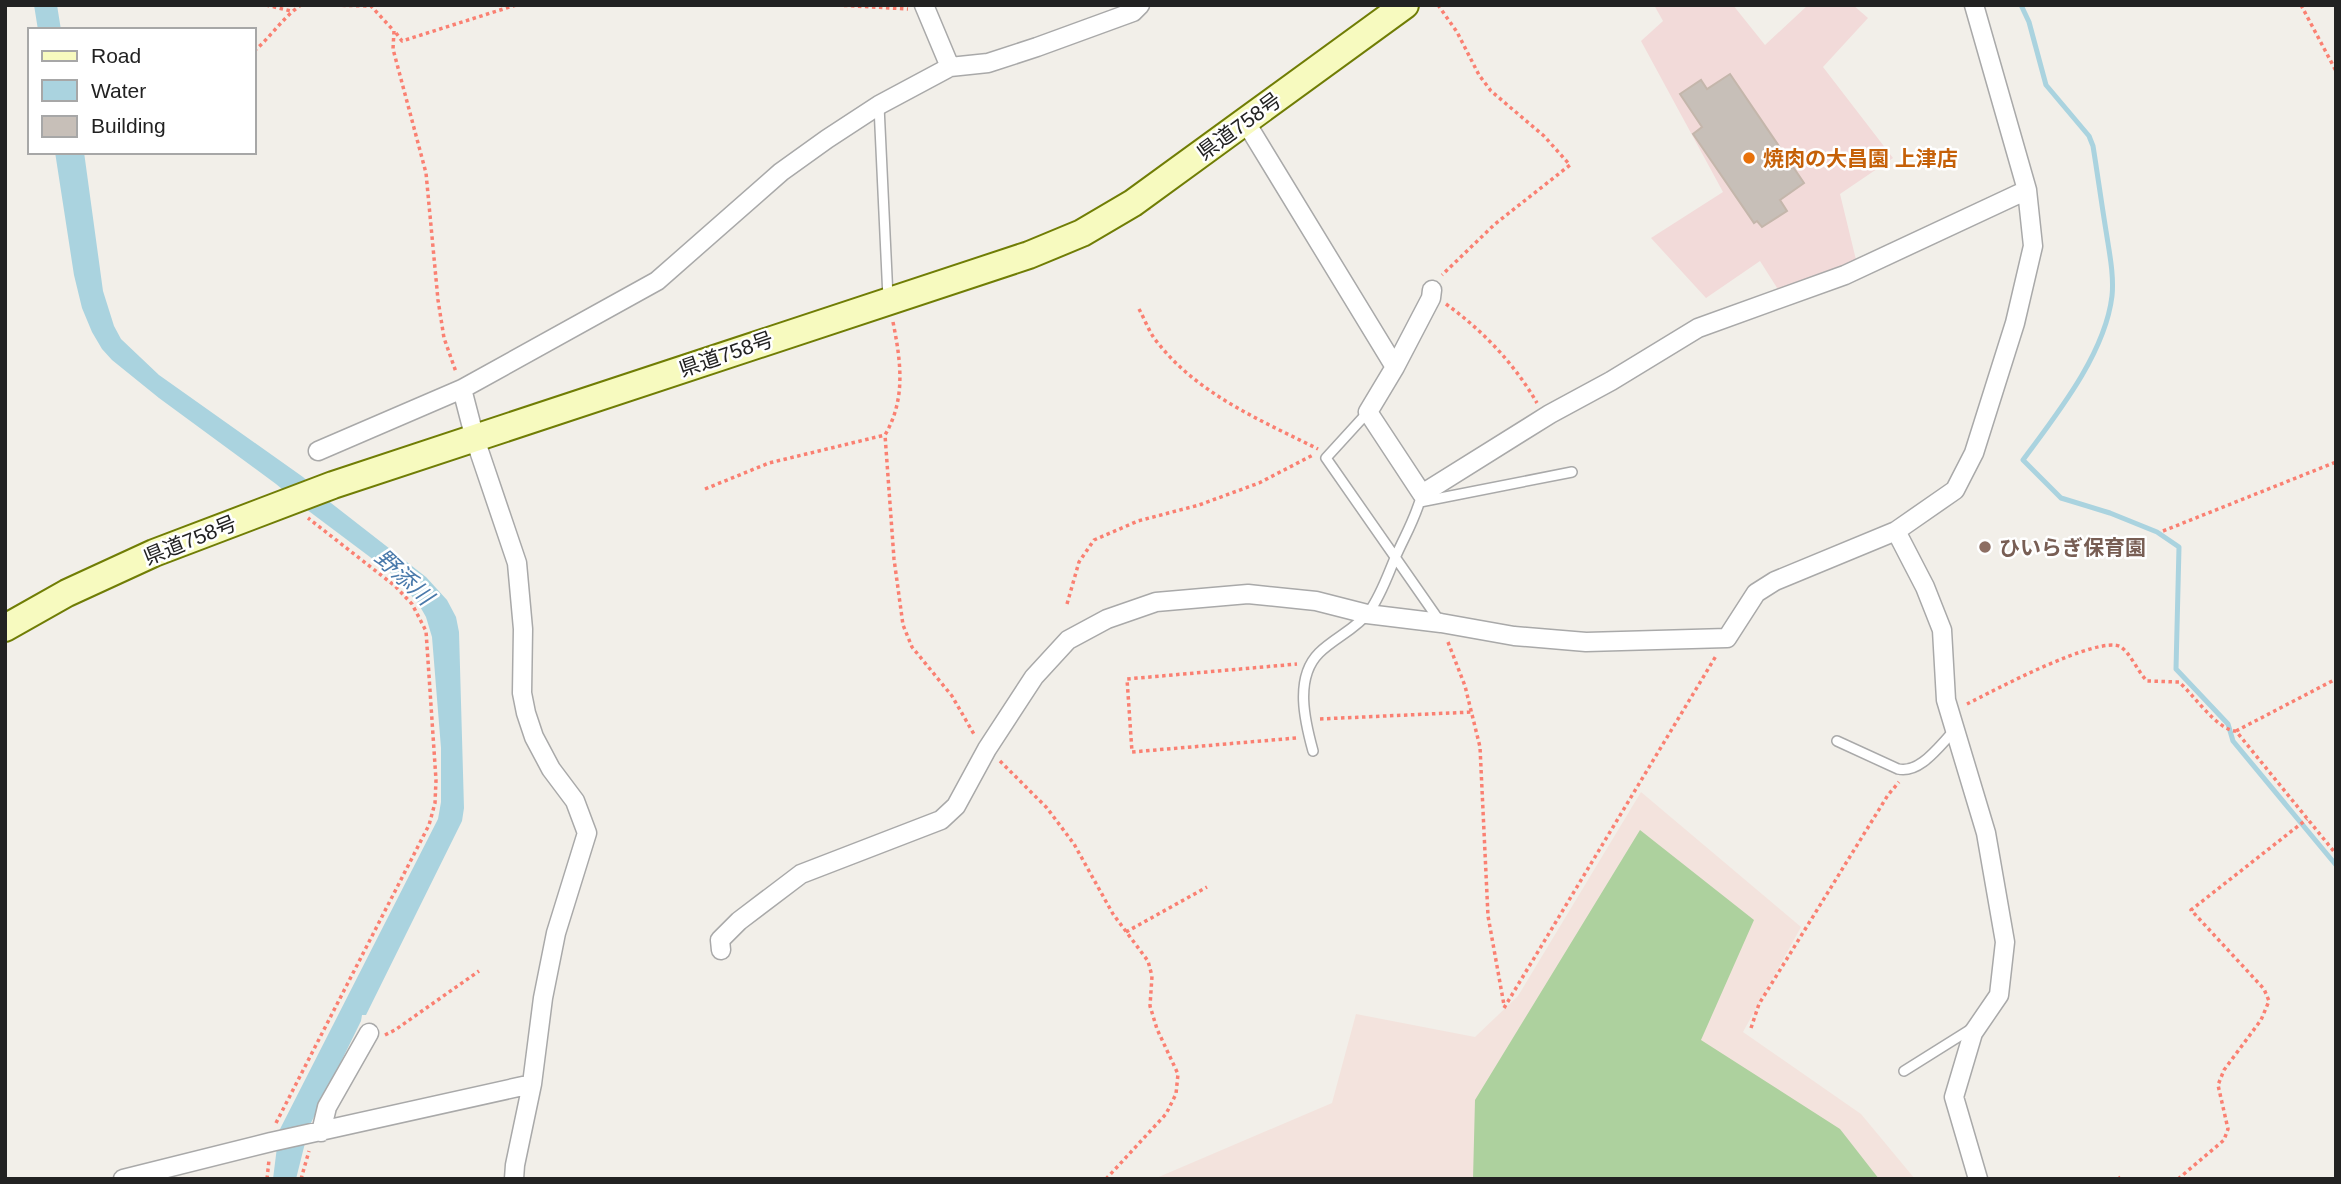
<svg xmlns="http://www.w3.org/2000/svg" width="2341" height="1184" viewBox="0 0 2341 1184" font-family="Arial,'Noto Sans JP',sans-serif">
  <style>
    .commercial { fill: #f2dad9 }
    .military { fill: #f3e3dd }
    .forest { fill: #add19e }
    .water { fill: #aad3df }
    .lines { fill: none; stroke-linecap: round; stroke-linejoin: round }
    .stream { stroke: #aad3df; stroke-width: 5 }
    .building { fill: #c7bfb8; stroke: #c4b6ab; stroke-width: 2 }
    .lane-casing { stroke: #a9a9a9; stroke-width: 12 }
    .street-casing { stroke: #a9a9a9; stroke-width: 21 }
    .secondary-casing { stroke: #707d05; stroke-width: 30 }
    .path { stroke: #fa8072; stroke-width: 3.5; stroke-dasharray: 3.5 3.5; stroke-linecap: butt }
    .lane { stroke: #fff; stroke-width: 9 }
    .street { stroke: #fff; stroke-width: 18 }
    .secondary { stroke: #f7fabf; stroke-width: 26 }
    .food-dot { fill: #e8710a; stroke: #fff; stroke-width: 2.5 }
    .education-dot { fill: #8d6e63; stroke: #fff; stroke-width: 2.5 }
    .labels { text-anchor: middle; dominant-baseline: central; stroke-width: 5; stroke-linejoin: round; paint-order: stroke }
    .street-label { font-size: 21px; fill: #222; stroke: #fff }
    .food-label { font-size: 21px; font-weight: bold; fill: #c56008; stroke: #fff; text-anchor: start }
    .education-label { font-size: 21px; font-weight: bold; fill: #785e54; stroke: #fff; text-anchor: start }
    .water-label { font-size: 23px; font-style: italic; fill: #4a7aab; stroke: #fff }
  </style>
  <rect width="100%" height="100%" fill="#f2efe9"/>
  <!-- commercial -->
  <path class="commercial" d="M1654,5h79l32,40 43,-40h45l15,13 -45,49 70,91 -53,36 18,74 -77,26 -21,-33 -54,37 -55,-60 72,-46 -82,-151 22,-20z"/>
  <!-- military -->
  <path class="military" d="M1641,792l160,135 -58,105 118,82 54,65h-761l178,-76 24,-89 119,23 43,-41z"/>
  <!-- forest -->
  <path class="forest" d="M1640,830l114,90 -53,120 139,89 39,50h-406l2,-79z"/>
  <!-- water -->
  <path class="water" d="M34,5h23l4,25h-23z
    M55,152h29l19,139 11,35 7,13 38,36 144,102 28,26 95,74 21,23 9,17 3,15 5,176 -2,13 -96,194h-4l-1,6 -52,106 -13,52h-23l6,-48 159,-312 3,-17v-54l-9,-111 -6,-20 -8,-14 -28,-31 -84,-63 -30,-25 -117,-86 -47,-38 -10,-11 -10,-17 -10,-24 -8,-33z"/>
  <g class="lines">
    <!-- stream -->
    <path class="stream" d="M2021,5l8,17 17,63 43,51 4,10c5,31 9,61 14,91 3,19 7,40 5,59 -7,58 -55,118 -89,164l38,38 49,15 47,19 22,15 -3,122 52,55 5,17 103,124"/>
  </g>
  <!-- building -->
  <path class="building" d="M1730,74l74,109 -24,17 7,11 -25,16 -5,-6 -3,2 -61,-89 9,-7 -22,-33 21,-14 6,9z"/>
  <g class="lines">
    <!-- lane casing -->
    <g class="lane-casing">
      <path id="lane" d="M879,106l9,192
        M1368,412l-42,46 115,165
        M1420,502l152,-30
        M1837,741l61,28c22,5 41,-23 56,-38
        M1313,751c-8,-29 -19,-73 6,-98 15,-15 37,-24 50,-41 12,-17 18,-35 26,-54 10,-23 20,-38 27,-64
        M1904,1071l67,-42"/>
    </g>
    <!-- street casing -->
    <g class="street-casing">
      <path id="street" d="M924,5l26,62
        M1245,121l150,246 -27,45 54,82 128,-80 61,-33 87,-53 147,-53 182,-85
        M1395,367l36,-69 1,-8
        M462,389l13,50 42,124 6,66 -1,64 4,20 8,24 17,32 24,32 12,32 -31,100 -13,65 -11,86 -17,81 -1,14
        M318,451l144,-62 195,-108 124,-109 46,-33 52,-34 71,-38 38,-4 49,-16 96,-35 7,-7
        M1896,531l29,56 17,43 4,70 40,133 19,109 -6,53 -26,38 -19,64 24,82
        M721,950l-1,-10 19,-19 62,-47 140,-54 15,-14 31,-57 47,-72 34,-37 39,-21 49,-17 92,-8 68,7 51,13 74,9 73,13 72,6 141,-4 29,-45 19,-12 121,-50 59,-41 19,-37 41,-130 18,-77 -6,-56 -53,-185
        M321,1132l6,-25 42,-74
        M123,1179l148,-37 261,-58"/>
    </g>
    <!-- secondary casing -->
    <g class="secondary-casing">
      <path id="secondary" d="M5,628l62,-35 87,-40 179,-68 696,-230 53,-22 51,-30 272,-198"/>
    </g>
    <!-- path -->
    <path class="path" d="M266,5l25,6
      M328,5l43,1 23,25 -1,18 33,124 12,127 6,38 12,34
      M837,5l71,4
      M1438,5l19,27 22,43 12,16 53,45 26,29 -75,59 -53,51
      M2301,5l35,66
      M396,33l6,8 114,-36
      M254,51c17,-14 29,-34 47,-46
      M1446,304c36,26 68,59 91,99
      M1139,309c5,9 9,20 15,29 41,55 104,81 164,111
      M893,322c8,40 13,77 -8,113l9,124 9,66 9,22 40,49 23,40
      M705,489l64,-26 116,-28
      M2163,531l173,-69
      M1067,604l12,-42 15,-22 44,-19 61,-16 60,-22 54,-28
      M1448,642l17,44 15,61 8,169 16,89
      M1967,704c24,-12 132,-70 154,-57 10,7 17,25 26,34l32,1c14,12 39,49 57,49l100,123
      M1320,719l152,-7
      M2236,731l100,-52
      M1296,738l-164,14 -5,-73 170,-15
      M1000,761l47,47 27,36 39,70 35,47 4,15 -2,30 7,23 21,45 -2,20 -10,20 -60,65
      M1126,932l81,-45
      M1504,1008l212,-352
      M1751,1028l8,-24 129,-209 11,-13
      M385,1035l10,-5 84,-59
      M276,1123l153,-298 6,-22 1,-23 -10,-149 -14,-27 -17,-18 -87,-68
      M2118,1177l2,2
      M267,1179l2,-19
      M301,1179l8,-28
      M2178,1179l46,-39 4,-11 -10,-44 6,-15 37,-50 8,-19 -5,-12 -73,-79 116,-91"/>
    <!-- lane -->
    <use href="#lane" class="lane"/>
    <!-- street -->
    <use href="#street" class="street"/>
    <!-- secondary -->
    <use href="#secondary" class="secondary"/>
  </g>
  <!-- markers -->
  <circle class="food-dot" cx="1749" cy="158" r="7"/>
  <circle class="education-dot" cx="1985" cy="547" r="7"/>
  <g class="labels">
    <!-- street labels -->
    <g class="street-label">
      <text transform="translate(1239 126) rotate(-36)">県道758号</text>
      <text transform="translate(726 354) rotate(-19)">県道758号</text>
      <text transform="translate(190 540) rotate(-22)">県道758号</text>
    </g>
    <!-- food labels -->
    <g class="food-label">
      <text x="1763" y="158">焼肉の大昌園 上津店</text>
    </g>
    <!-- education labels -->
    <g class="education-label">
      <text x="1999" y="547">ひいらぎ保育園</text>
    </g>
    <!-- water labels -->
    <g class="water-label">
      <text transform="translate(404 577) rotate(43)">野添川</text>
    </g>
  </g>
  <!-- border -->
  <rect width="2341" height="1184" fill="none" stroke="#222222" stroke-width="14"/>
  <!-- legend -->
  <rect x="28" y="28" width="228" height="126" fill="#ffffff" stroke="#a7a7a7" stroke-width="2"/>
  <rect x="42" y="51" width="35" height="10" fill="#f7fabf" stroke="#a7a7a7" stroke-width="2"/>
  <text x="91" y="63" font-size="21" fill="#222222">Road</text>
  <rect x="42" y="80" width="35" height="21" fill="#aad3df" stroke="#a7a7a7" stroke-width="2"/>
  <text x="91" y="98" font-size="21" fill="#222222">Water</text>
  <rect x="42" y="116" width="35" height="21" fill="#c7bfb8" stroke="#a7a7a7" stroke-width="2"/>
  <text x="91" y="133" font-size="21" fill="#222222">Building</text>
</svg>
